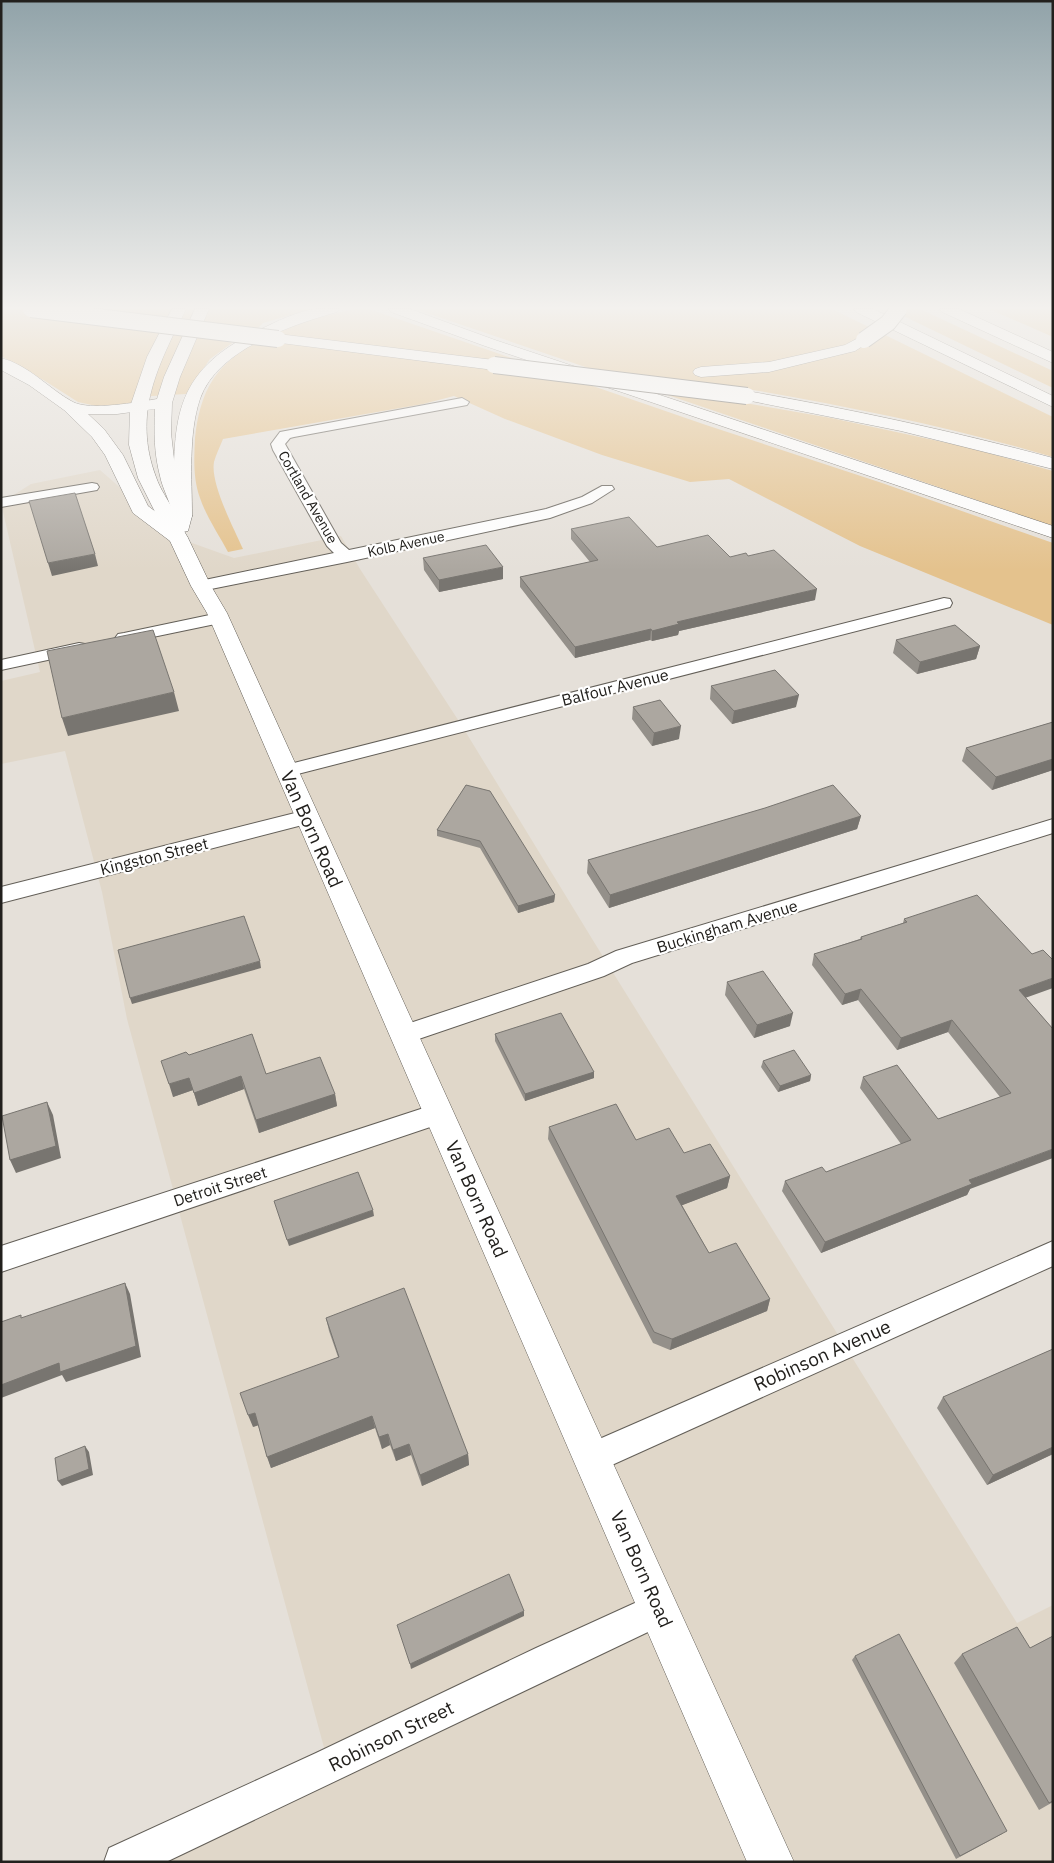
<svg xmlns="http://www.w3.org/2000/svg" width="1054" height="1863" viewBox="0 0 1054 1863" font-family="'IBM Plex Sans',sans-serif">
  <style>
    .built { fill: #e0d7c9 }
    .green { fill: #e4c28d }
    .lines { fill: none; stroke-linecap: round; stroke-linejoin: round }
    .minor-casing { stroke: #635f58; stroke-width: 2 }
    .secondary-casing { stroke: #635f58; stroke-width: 1 }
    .motorway-casing { stroke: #635f58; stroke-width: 1 }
    .minor { fill: #fff; fill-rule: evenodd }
    .secondary { fill: #fff; fill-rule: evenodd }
    .motorway { fill: #fff; fill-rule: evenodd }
    .motorway-bridge-casing { stroke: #635f58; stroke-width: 18; stroke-linecap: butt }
    .motorway-bridge { stroke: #fff; stroke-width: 16 }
    .wall { fill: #94908a }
    .shaded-wall { fill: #787570 }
    .building { fill: #aca7a0; stroke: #787570 }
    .labels { text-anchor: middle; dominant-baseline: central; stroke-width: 4.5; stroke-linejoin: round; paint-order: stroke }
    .far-street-label { font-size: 14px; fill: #22201d; stroke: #fff }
    .street-label { font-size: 16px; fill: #22201d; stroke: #fff }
    .near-street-label { font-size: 19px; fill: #22201d; stroke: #fff }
  </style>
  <rect width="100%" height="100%" fill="#e5e0d9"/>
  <!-- built -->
  <path class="built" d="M100,470l78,68 56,20 107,-22 19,33 102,157 132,216 423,681 36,-18v257h-930l206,-96 -202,-747 -25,-127 -37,-141 -64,13v-83l39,-9 -39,-169 30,-19z"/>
  <!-- green -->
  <path class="green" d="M1,309h310l-48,14 -6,6 -26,-4 -19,14 20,4 -22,16 -24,35 -51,3 -1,5 -5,2 -28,3 -23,-5 -33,-21 -44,-25z
    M354,309h15l337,116 176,58 171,60v82l-193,-79 -131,-67 -39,3 -88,-27 -97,-36 -51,-23 -31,8 -200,35c-3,8 -7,15 -9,23 -4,21 20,67 29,87l-15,3c-9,-17 -22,-36 -28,-54 -7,-20 -6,-39 -5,-60 2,-20 7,-43 19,-60 28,-41 95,-59 140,-69z
    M415,309h417l221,108v40c-102,-30 -207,-51 -311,-69l-3,14 92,16 135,29 87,24v55z
    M889,309h31l133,62v17z
    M989,309h64v28z"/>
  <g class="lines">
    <!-- minor casing -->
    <g class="minor-casing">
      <path id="minor" d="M462,398l7,4 -2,3 -173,32 -4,1 -5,6 56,99 8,7 197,-41 36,-12 20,-11h10l2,3 -22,14 -42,15 -203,44 -146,29 -6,-1 -2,-4 2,-4 139,-29 -7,-7 -54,-96 -2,-6 9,-12z
        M92,483l5,1 2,3 -2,3 -96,17v-9z
        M944,598l6,1 2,4 -2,4 -664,170 -7,-2 -3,-4 3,-4 7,-2z
        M219,613l6,1 3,4 -3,4 -101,21 -6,-1 -3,-4 3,-4 6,-1z
        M79,643l6,1 3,4 -3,4 -84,18v-10z
        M307,810l7,2 3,5 -3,5 -313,81v-16z
        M1053,819v14l-421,130 -28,13 -200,68 -9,-2 -3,-7 3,-7 193,-64 28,-13z
        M439,1103l9,4 4,7 -4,7 -447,151v-26z
        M1053,1241v25l-450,203 -11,5 -11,-5 -5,-11 5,-11z
        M659,1592l12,5 5,12 -5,12 -505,241h-62l5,-14 207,-95 220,-105z"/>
    </g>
    <!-- secondary casing -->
    <g class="secondary-casing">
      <path id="secondary" d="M195,309h14l-29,68 -8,26 -1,30 3,26 4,19 14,38 -4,15 -5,1 5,6 23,48 16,27 567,1249h-47l-540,-1249 -16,-27 -21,-45 -37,-28 -28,-58 -13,-18 -28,-27 -35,-25 -28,-15v-12c28,7 48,31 72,44 17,9 65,0 84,-3l7,-22zM155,409c-1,23 -1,44 5,67 3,16 15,32 12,48l-24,-18 -25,-51 -19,-26 -16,-15h29z"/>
    </g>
    <!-- motorway casing -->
    <g class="motorway-casing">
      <path id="motorway" d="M172,309h14c-28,57 -54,104 -30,168 4,12 12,23 18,34 0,-88 -5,-138 85,-181 17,-8 38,-19 57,-21 8,-1 16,0 23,0l-2,3c-45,13 -120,37 -137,87 -12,36 -8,79 -8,117l-2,4h-12l10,18 -3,4 -7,2 -7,-2 -3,-4 -30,-60 -9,-33 1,-38 17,-50z
        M389,309h21l85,31 558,186v12l-568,-192 -94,-34z
        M854,309h19l180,87v11l-197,-95z
        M940,309h19l94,43v11l-111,-51z
        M278,334l216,26 6,2 2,3 -2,3 -6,2 -221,-28 -3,-3 3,-3z
        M864,335l5,2 3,3 -17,11 -86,21 -68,5 -6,-2 -2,-3 2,-3 6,-2 68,-5 76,-17z
        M747,391c103,18 205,40 306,67v11l-152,-38 -160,-32 -2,-3 2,-3z"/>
    </g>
    <!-- minor -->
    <use href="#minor" class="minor"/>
    <!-- secondary -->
    <use href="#secondary" class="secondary"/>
    <!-- motorway -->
    <use href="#motorway" class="motorway"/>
    <!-- motorway-bridge casing -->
    <g class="motorway-bridge-casing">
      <path id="motorway-bridge" d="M31,309l247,30
        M864,340l24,-17 11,-14
        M494,365l253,31"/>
    </g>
    <!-- motorway-bridge -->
    <use href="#motorway-bridge" class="motorway-bridge"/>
  </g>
  <!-- wall -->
  <path class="wall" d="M571,529l86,18 73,10 18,-1 67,44 -136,31 -1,4 -26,6 -2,-1 -75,18 -55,-71v-10l70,-15 -19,-23z
    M423,558l80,21 -64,13 -15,-22z
    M896,640l84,6 -4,13 -59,15 -24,-21z
    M711,686l85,21 -64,17 -22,-25z
    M633,707l46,32 -27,7 -20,-27z
    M1053,722v48l-61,20 -30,-29 4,-13z
    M466,785l89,110 -1,7 -36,11 -38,-65 -43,-12v-6z
    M861,816l-4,13 -248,79 -22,-35 1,-13z
    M904,919l122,79 27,31 -86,166 -146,58 -39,-62 3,-10 41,-9 75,-28 -41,-56 3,-11 75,42 62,-22 -52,-65 -51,18 -39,-50 -16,5 -30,-40 2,-11 46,-15 1,-2 42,-14z
    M727,982l63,44 -36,12 -29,-43z
    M495,1034l99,38v6l-69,23 -30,-60z
    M189,1055l146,39 2,12 -78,27 -15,-44 -46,17 -5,-16 -20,7z
    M763,1061l48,14 -1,6 -32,11 -17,-25z
    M549,1127l87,13 48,13 46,23 -3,12 -45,17 27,48 61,46 -3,12 -97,39 -17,-7 -105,-204z
    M326,1318l142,136 1,11 -47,21 -11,-31 -15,6 -6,-16 -8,4 -7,-21 -104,40 -13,-43 -5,2 85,-70 -9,-26z
    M1053,1349v105l-66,31 -50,-77 6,-11z
    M1053,1636v166l-14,8 -85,-147 8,-9 68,-6z
    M855,1656l147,178 -46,25 -104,-199z"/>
  <!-- shaded-wall -->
  <path class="shaded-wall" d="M95,554l3,12 -46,10 -4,-13z
    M503,567v12l-64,13v-12z
    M817,589l-2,11 -136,31 -1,4 -26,6v-10l25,-9z
    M651,629l-1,11 -75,18v-11z
    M980,646l-4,13 -59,15 3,-12z
    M174,692l5,19 -111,25 -6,-18z
    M799,695l-3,12 -64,17 2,-13z
    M681,726l-2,13 -27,7 2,-13z
    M1053,759v11l-61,20 4,-13z
    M861,816l-4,13 -248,79 1,-13z
    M555,895l-1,7 -36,11v-7z
    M260,961l1,7 -129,36 -2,-6z
    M1053,978v10l-39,14 5,-12z
    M861,989l-3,11 -16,5 3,-11z
    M793,1013l-3,13 -36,12 3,-13z
    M952,1020l-4,12 -51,18 4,-12z
    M594,1072v6l-69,23v-7z
    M811,1075l-1,6 -32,11 2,-6z
    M241,1076l3,13 -46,17 -4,-13z
    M189,1078l4,12 -20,7 -4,-13z
    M335,1094l2,12 -78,27 -3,-13z
    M47,1102l6,13 8,43 -45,15 -6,-13z
    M1053,1149v9l-83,31 -3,6 -146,58 4,-11 144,-62z
    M730,1176l-3,12 -52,20 1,-12z
    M373,1210l1,6 -85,30 -2,-6z
    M125,1283l5,11 11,63 -75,25 -4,-7 -61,23v-13z
    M770,1299l-3,12 -97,39 2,-11z
    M255,1413l4,12 -6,2 -5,-12z
    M372,1416l3,12 -104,40 -4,-11z
    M388,1434l2,11 -8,4 -3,-12z
    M409,1444l2,11 -15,6 -3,-11z
    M85,1446l4,6 4,23 -31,11 -4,-5z
    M1053,1447v7l-66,31 6,-10z
    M468,1454l1,11 -47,21 -2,-11z
    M524,1611v5l-113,53 -1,-5z"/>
  <!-- building -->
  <path class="building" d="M75,493l20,61 -47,9 -19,-62z
    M629,517l28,30 51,-12 22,22 16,-4 2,3 26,-6 43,39 -140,33 2,2 -27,7 -1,-2 -76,18 -55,-70 78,-17 -27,-31z
    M486,545l17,22 -64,13 -16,-22z
    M955,625l25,21 -60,16 -24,-22z
    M153,630l21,62 -112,26 -15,-67z
    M775,670l24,25 -65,16 -23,-25z
    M660,700l21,26 -27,7 -21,-26z
    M1053,722v37l-57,18 -30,-29z
    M466,785l24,6 65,104 -37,11 -38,-65 -43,-11z
    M833,785l28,31 -251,79 -22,-35 177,-52z
    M977,895l55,59 11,-4 10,10v18l-34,12 34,39v120l-84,31 3,4 -147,58 -40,-61 37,-14 4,5 85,-32 -48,-63 34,-12 41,54 73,-26 -59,-73 -51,18 -40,-49 -16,5 -31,-40 48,-15 -1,-2 46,-15 -3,-3z
    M244,916l16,45 -130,37 -12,-48z
    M763,971l30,42 -36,12 -30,-43z
    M561,1013l33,59 -69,22 -30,-60z
    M252,1034l14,40 54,-17 15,37 -79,26 -15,-44 -47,17 -5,-15 -20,6 -8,-23 25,-9 3,3z
    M794,1050l17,25 -31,11 -17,-25z
    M47,1102l9,44 -46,14 -8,-44z
    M616,1104l20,36 33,-12 15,25 26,-9 20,32 -54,20 33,57 27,-10 34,56 -98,40 -18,-7 -105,-205z
    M358,1172l15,38 -86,30 -13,-39z
    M125,1283l11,63 -76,26 -1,-9 -58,22v-63l20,-7v3z
    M404,1288l64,166 -48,21 -11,-31 -16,6 -5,-16 -9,3 -7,-21 -105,41 -12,-44 -7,2 -8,-22 99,-36 -13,-39z
    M1053,1349v98l-60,28 -50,-78z
    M85,1446l4,23 -31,12 -3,-23z
    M509,1574l15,37 -114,53 -13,-39z
    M1017,1627l13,21 23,-12v165l-4,2 -87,-149z
    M899,1634l108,197 -47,25 -105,-200z"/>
  <!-- sky -->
  <linearGradient id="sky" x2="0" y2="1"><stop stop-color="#91a3a9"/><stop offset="0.54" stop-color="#f3f1ee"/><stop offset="1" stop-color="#f3f1ee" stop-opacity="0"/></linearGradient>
  <rect width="1054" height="570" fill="url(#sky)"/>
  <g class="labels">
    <!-- far-street labels -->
    <g class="far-street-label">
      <text transform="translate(308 497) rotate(60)">Cortland Avenue</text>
      <text transform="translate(406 544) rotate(-12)">Kolb Avenue</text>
    </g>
    <!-- street labels -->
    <g class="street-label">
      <text transform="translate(615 687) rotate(-14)">Balfour Avenue</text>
      <text transform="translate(154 856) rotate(-14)">Kingston Street</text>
      <text transform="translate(727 926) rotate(-17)">Buckingham Avenue</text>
      <text transform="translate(220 1186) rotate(-18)">Detroit Street</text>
    </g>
    <!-- near-street labels -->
    <g class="near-street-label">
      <text transform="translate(312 829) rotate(66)">Van Born Road</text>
      <text transform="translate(477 1199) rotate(66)">Van Born Road</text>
      <text transform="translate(822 1355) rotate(-24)">Robinson Avenue</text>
      <text transform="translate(642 1569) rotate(66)">Van Born Road</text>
      <text transform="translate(391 1736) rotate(-26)">Robinson Street</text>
    </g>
  </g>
  <!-- border -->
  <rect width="1054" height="1863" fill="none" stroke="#22201d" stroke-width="5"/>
</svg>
